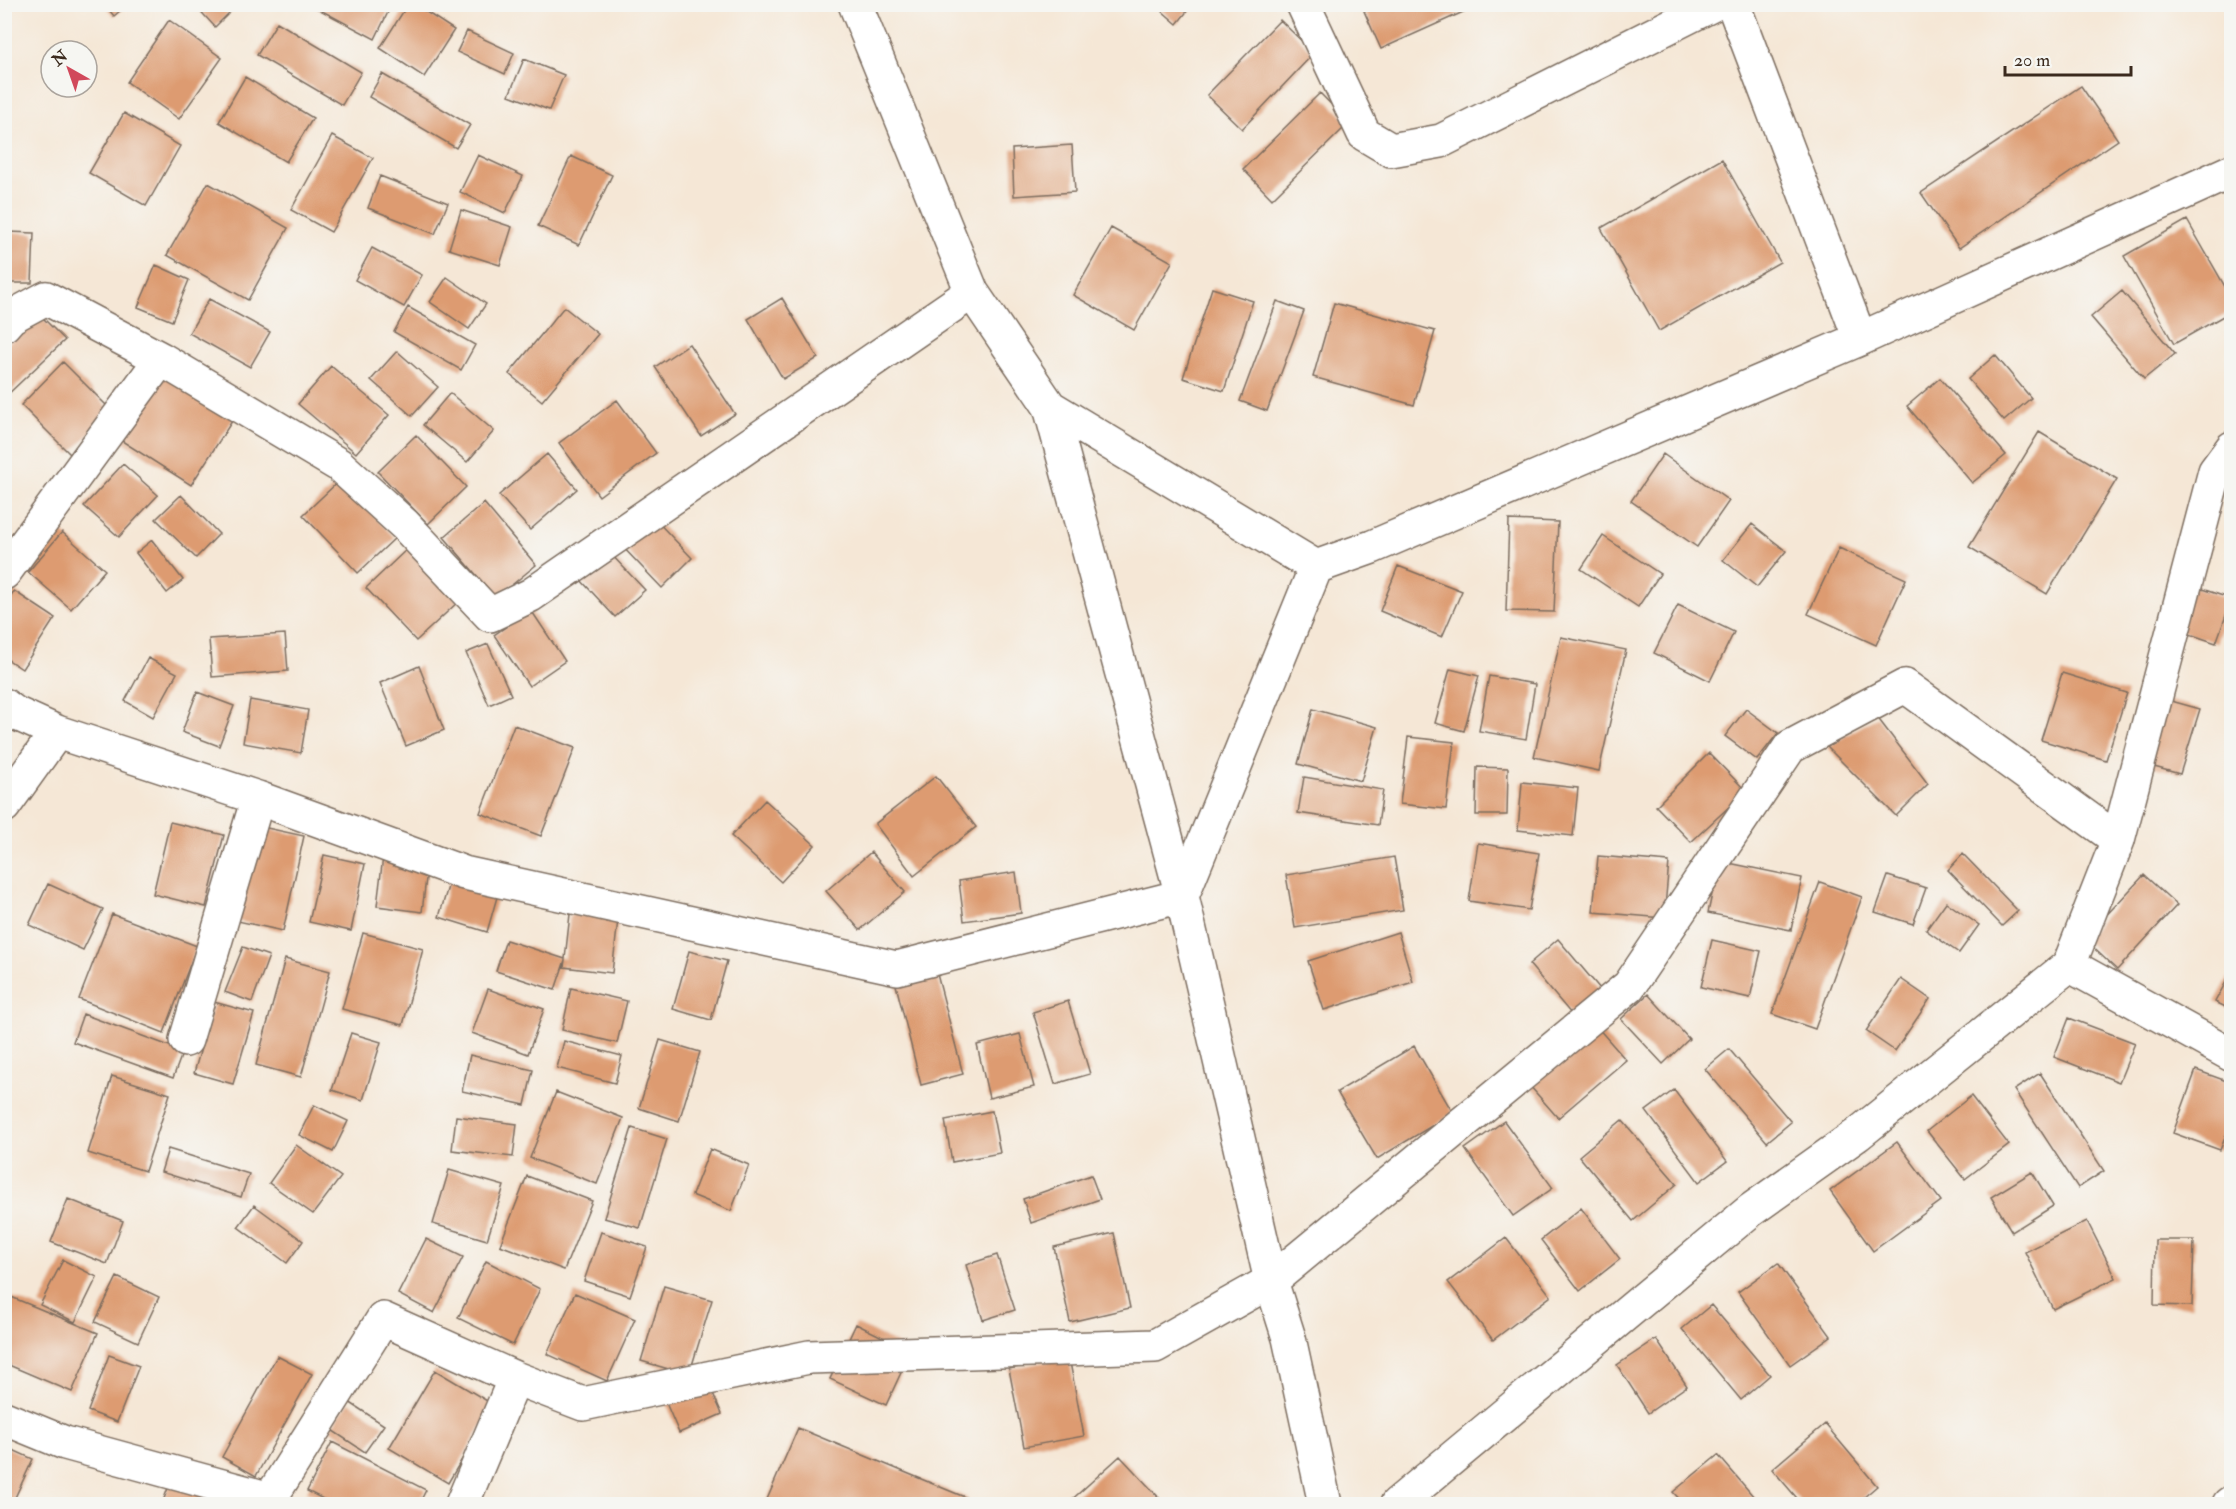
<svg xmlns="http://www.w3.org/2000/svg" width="2236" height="1509" viewBox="0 0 2236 1509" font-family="'IM FELL Double Pica',serif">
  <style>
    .building { fill: #dd9b71 }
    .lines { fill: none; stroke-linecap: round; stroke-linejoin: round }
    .minor-casing { stroke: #7c6c5e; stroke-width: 36 }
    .minor { stroke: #fff; stroke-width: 33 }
  </style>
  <rect width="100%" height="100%" fill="#f6f6f2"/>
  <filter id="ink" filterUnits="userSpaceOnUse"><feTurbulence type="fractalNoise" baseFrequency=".0167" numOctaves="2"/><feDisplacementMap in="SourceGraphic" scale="12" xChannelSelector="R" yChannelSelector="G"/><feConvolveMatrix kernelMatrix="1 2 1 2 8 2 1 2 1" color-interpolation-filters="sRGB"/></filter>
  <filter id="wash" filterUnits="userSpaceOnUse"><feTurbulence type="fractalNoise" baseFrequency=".008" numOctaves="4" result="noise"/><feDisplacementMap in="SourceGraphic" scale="24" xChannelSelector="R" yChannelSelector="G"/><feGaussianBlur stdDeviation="1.35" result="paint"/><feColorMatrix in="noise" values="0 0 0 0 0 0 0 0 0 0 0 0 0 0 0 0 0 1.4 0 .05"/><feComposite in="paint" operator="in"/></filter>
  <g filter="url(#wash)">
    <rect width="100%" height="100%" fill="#f5e7d6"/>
    <g id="blocks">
      <!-- building -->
      <path class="building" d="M104,4h24l-14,12z
        M194,4h44l-23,23z
        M309,4h83l-17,35z
        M408,4h6l40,26 -30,47 -44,-29z
        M1154,4h39l-16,20z
        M1379,4h102l-100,45 -17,-38z
        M169,20l53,38 -43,61 -52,-37z
        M1280,20l34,33 -72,76 -35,-34z
        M277,22l84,50 -19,33 -85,-50z
        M467,31l47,22 -9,21 -48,-22z
        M524,59l40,16 -15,35 -40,-15z
        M382,74l88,51 -14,23 -87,-51z
        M245,77l68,41 -27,44 -67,-40z
        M2081,86l37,54 -159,108 -38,-55z
        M1320,93l29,30 -77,76 -29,-30z
        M124,113l56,33 -34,60 -57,-33z
        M332,136l41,22 -42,74 -40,-22z
        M1072,145l3,47 -61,4 -2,-47z
        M478,155l45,21 -18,37 -45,-21z
        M571,156l41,19 -33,70 -41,-19z
        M1722,159l58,103 -121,69 -58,-103z
        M380,176l68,27 -13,31 -67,-26z
        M208,183l80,45 -40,72 -81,-45z
        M461,210l51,17 -12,38 -51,-16z
        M2187,220l45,79v12l-58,33 -50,-88z
        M1111,228l61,34 -38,68 -61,-35z
        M9,232l25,1 -2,50h-25z
        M372,248l50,27 -18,32 -49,-27z
        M156,265l33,15 -17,41 -34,-14z
        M447,277l39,27 -17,25 -39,-27z
        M1212,288l41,13 -29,90 -41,-13z
        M2122,291l53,63 -31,25 -53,-62z
        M782,298l36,60 -35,21 -35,-60z
        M209,299l61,33 -20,35 -61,-34z
        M1277,301l27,10 -37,100 -27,-10z
        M1334,303l101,28 -21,74 -101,-28z
        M408,307l67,38 -14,25 -67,-38z
        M564,307l34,27 -56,67 -33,-27z
        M39,314l26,26 -61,58v-51z
        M689,344l46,70 -34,22 -46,-69z
        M397,351l41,36 -26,29 -41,-36z
        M1995,355l36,43 -27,23 -36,-42z
        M63,362l49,49 -42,43 -49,-49z
        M331,366l58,49 -33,38 -58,-49z
        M165,374l69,44 -43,67 -69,-44z
        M1940,378l66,77 -34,28 -65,-77z
        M450,393l44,38 -27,31 -44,-37z
        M617,400l39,53 -57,43 -40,-53z
        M2039,432l78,47 -70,115 -78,-47z
        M416,435l50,52 -38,37 -50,-52z
        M547,454l30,35 -47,41 -31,-35z
        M1663,454l66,47 -32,46 -66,-46z
        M123,464l35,31 -39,42 -35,-31z
        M340,480l55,58 -37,35 -55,-58z
        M181,495l38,39 -23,24 -40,-39z
        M484,503l52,62 -40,33 -52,-61z
        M650,514l42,44 -30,30 -43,-45z
        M1509,520l49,2 -4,90 -48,-1z
        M1752,524l34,27 -29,36 -34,-27z
        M62,532l43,38 -34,39 -43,-37z
        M1603,536l57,38 -22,33 -57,-38z
        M152,540l31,40 -16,13 -31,-40z
        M408,548l51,53 -43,40 -50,-53z
        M1839,548l67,31 -30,66 -68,-31z
        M608,551l37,39 -30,27 -36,-39z
        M1398,566l64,25 -20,46 -62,-26z
        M2181,582l51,17 -16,44 -50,-17z
        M14,591l41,27 -33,51 -18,-12v-52z
        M1678,605l56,27 -24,49 -56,-28z
        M531,610l34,51 -36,25 -35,-51z
        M285,634l3,37 -76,6 -3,-38z
        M1561,637l65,13 -27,121 -65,-14z
        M488,644l23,51 -22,10 -23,-52z
        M148,658l29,15 -24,44 -28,-16z
        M419,666l25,64 -38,16 -26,-63z
        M1450,669l29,7 -15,55 -29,-8z
        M2062,673l65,20 -21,67 -65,-20z
        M1489,676l46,8 -9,55 -47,-8z
        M197,692l37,14 -15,40 -37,-14z
        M2150,695l50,14 -20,65 -48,-13z
        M250,700l58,10 -7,43 -58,-10z
        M1313,709l64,18 -16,54 -63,-17z
        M1746,709l32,24 -21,27 -32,-24z
        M1877,717l51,67 -32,32 -69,-69z
        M514,725l61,23 -34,88 -61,-23z
        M1408,737l46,5 -8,67 -46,-5z
        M1709,753l37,38 -55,51 -35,-36z
        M1477,767l31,1 -1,47h-31z
        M936,776l40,51 -62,49 -39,-52z
        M1304,777l79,13 -5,35 -80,-12z
        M1522,782l56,6 -5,48 -55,-6z
        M765,800l50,45 -34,37 -50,-46z
        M170,822l54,13 -18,72 -53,-13z
        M253,825l51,11 -21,95 -50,-11z
        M1478,843l61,10 -10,57 -60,-9z
        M384,848l45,5 -7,59 -45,-6z
        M871,852l34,40 -45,38 -34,-39z
        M1963,854l55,57 -16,15 -54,-56z
        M324,855l41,9 -14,67 -42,-9z
        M1598,856l71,6 -5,56 -71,-6z
        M1394,857l9,53 -108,18 -9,-53z
        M1719,861l83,17 -11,52 -83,-17z
        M455,863l48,13 -16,56 -48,-15z
        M1016,872l5,41 -57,8 -5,-40z
        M2144,875l33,30 -60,65 -33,-31z
        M1888,876l38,12 -13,36 -38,-12z
        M1820,882l42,15 -47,132 -43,-15z
        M48,884l55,25 -20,41 -54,-25z
        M1946,902l33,23 -20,28 -33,-23z
        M112,914l85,32 -33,87 -85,-34z
        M570,914l48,5 -6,54 -48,-6 1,-7 -10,30 -59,-19 10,-31 59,19z
        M1398,932l15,50 -89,28 -16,-49z
        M363,933l60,16 -20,76 -61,-16z
        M1558,939l43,51 -29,25 -43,-51z
        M1712,940l49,11 -11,47 -49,-11z
        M243,947l26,9 -17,46 -27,-10z
        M689,951l38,10 -16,59 -38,-11z
        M285,959l45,12 -29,106 -45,-12z
        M2232,971v39l-17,-8z
        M937,974l26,100 -42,11 -25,-100z
        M1901,979l29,20 -35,52 -29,-20z
        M571,988l56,13 -10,42 -55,-13z
        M488,989l56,20 -16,45 -56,-21z
        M1648,994l41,45 -26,25 -42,-45z
        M1068,1001l22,73 -35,10 -22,-72z
        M214,1002l40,11 -21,71 -39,-11z
        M83,1014l100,37 -10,27 -100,-36z
        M2069,1018l66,25 -16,39 -65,-25z
        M1597,1027l29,33 -68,58 -28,-32z
        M351,1033l30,9 -18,58 -31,-10z
        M1020,1034l14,53 -45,11 -12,-53z
        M660,1040l40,12 -21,69 -40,-13z
        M564,1041l58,15 -7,27 -58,-15z
        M1414,1046l39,67 -76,46 -40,-67z
        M1729,1049l62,73 -24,20 -62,-73z
        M470,1055l63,15 -8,35 -63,-14z
        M2196,1070l36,13v38l-12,29 -47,-17z
        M2040,1073l64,98 -26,17 -64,-98z
        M112,1076l58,18 -25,77 -57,-18z
        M1674,1090l53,71 -28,21 -53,-71z
        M556,1092l67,26 -26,66 -67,-26z
        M1971,1096l38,49 -44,34 -38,-48z
        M314,1105l34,16 -15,31 -34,-17z
        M992,1111l8,42 -48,9 -7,-42z
        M456,1116l61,8 -4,33 -61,-7z
        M1622,1120l55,64 -44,37 -54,-65z
        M1504,1121l49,67 -40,28 -48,-67z
        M632,1128l35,11 -27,89 -36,-10z
        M1897,1142l44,59 -68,50 -43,-60z
        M296,1145l45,32 -28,37 -44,-31z
        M168,1149l81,25 -8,23 -80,-25z
        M710,1149l39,16 -18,46 -39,-16z
        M449,1170l55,16 -17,54 -54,-16z
        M2032,1172l21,34 -41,26 -21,-35z
        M1091,1175l9,24 -69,24 -8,-24z
        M527,1176l65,25 -28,69 -64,-25z
        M68,1199l55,22 -16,43 -56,-22z
        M254,1205l49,36 -16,22 -49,-36z
        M1581,1208l39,51 -40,32 -39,-51z
        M2087,1221l29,57 -63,31 -28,-57z
        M601,1232l46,15 -17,49 -46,-15z
        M1114,1233l16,75 -60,14 -16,-75z
        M1506,1238l45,58 -58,44 -45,-58z
        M426,1239l37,18 -29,56 -36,-19z
        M2155,1240h39l-2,66 -38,-1z
        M997,1255l18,55 -32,10 -17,-55z
        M63,1260l34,17 -22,45 -35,-17z
        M486,1261l54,28 -27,56 -55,-27z
        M1778,1263l53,73 -41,29 -52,-73z
        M117,1277l42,20 -21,45 -43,-20z
        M664,1286l48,14 -23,75 -48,-14z
        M575,1293l60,26 -28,62 -60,-27z
        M4,1294l94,39 -26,59 -68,-29z
        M1711,1305l59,70 -29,25 -59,-71z
        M856,1324l55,27 -25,54 -56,-26z
        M1656,1339l31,47 -39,27 -31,-48z
        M109,1355l30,11 -22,56 -29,-11z
        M277,1356l35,18 -56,102 -34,-19z
        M1069,1357l15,79 -60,11 -15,-78z
        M435,1370l59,35 -46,78 -59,-35z
        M706,1377l16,37 -43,19 -16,-37z
        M349,1402l35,23 -19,27 -35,-23z
        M1825,1424l52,62 -21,18h-54l-30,-35z
        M798,1428l169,70 -2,6h-200z
        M332,1442l94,48 -7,14h-86l-26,-13z
        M4,1446l29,13 -21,45h-8z
        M1718,1455l42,49h-76l-11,-12z
        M1120,1456l45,48h-98z
        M171,1480l37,13 -4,11h-42z"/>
    </g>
  </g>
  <g filter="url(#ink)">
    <use href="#blocks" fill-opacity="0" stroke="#7c6c5e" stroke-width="1.5"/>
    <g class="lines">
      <!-- minor casing -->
      <g class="minor-casing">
        <path id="minor" d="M855,4l117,288 78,115 132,489 89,385 18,57 36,166
          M1303,4l61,130 27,16 50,-9 273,-137
          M1733,4l127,335
          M4,325l7,-8 35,-19 115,61 178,106 66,60 85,90 41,-20 441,-303
          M1316,567l56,-20 488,-208 372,-168
          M4,573l157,-214
          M4,705l11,8 42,19 201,66 206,75 433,95 285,-72 134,-329 -266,-160
          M4,806l53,-74
          M2069,965l163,90
          M186,1040l72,-242
          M4,1418l61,25 205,56 113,-180 132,59 68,26 226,-47 346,-11 116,-65 358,-295 161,-239 115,-61 213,154
          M462,1504l53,-126
          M1397,1504l354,-294 107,-76 211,-169 49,-125 97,-369 17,-23
          M2229,1504l3,-2"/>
      </g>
      <!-- minor -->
      <use href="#minor" class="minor"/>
    </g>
  </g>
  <!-- margin -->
  <rect width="2236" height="1509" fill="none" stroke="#f6f6f2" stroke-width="24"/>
  <!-- north arrow -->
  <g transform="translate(69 69) rotate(320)"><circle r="28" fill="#f6f6f2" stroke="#aba49d" stroke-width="1.5"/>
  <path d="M0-4.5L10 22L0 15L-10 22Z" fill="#d1495b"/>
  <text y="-9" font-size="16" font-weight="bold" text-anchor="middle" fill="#3b2a1e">N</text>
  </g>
  <!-- scale -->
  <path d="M2005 66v9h126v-9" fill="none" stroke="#3b2a1e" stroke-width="3"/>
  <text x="2014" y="66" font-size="18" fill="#3b2a1e" stroke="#f6f6f2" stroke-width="4.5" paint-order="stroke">20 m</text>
</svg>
